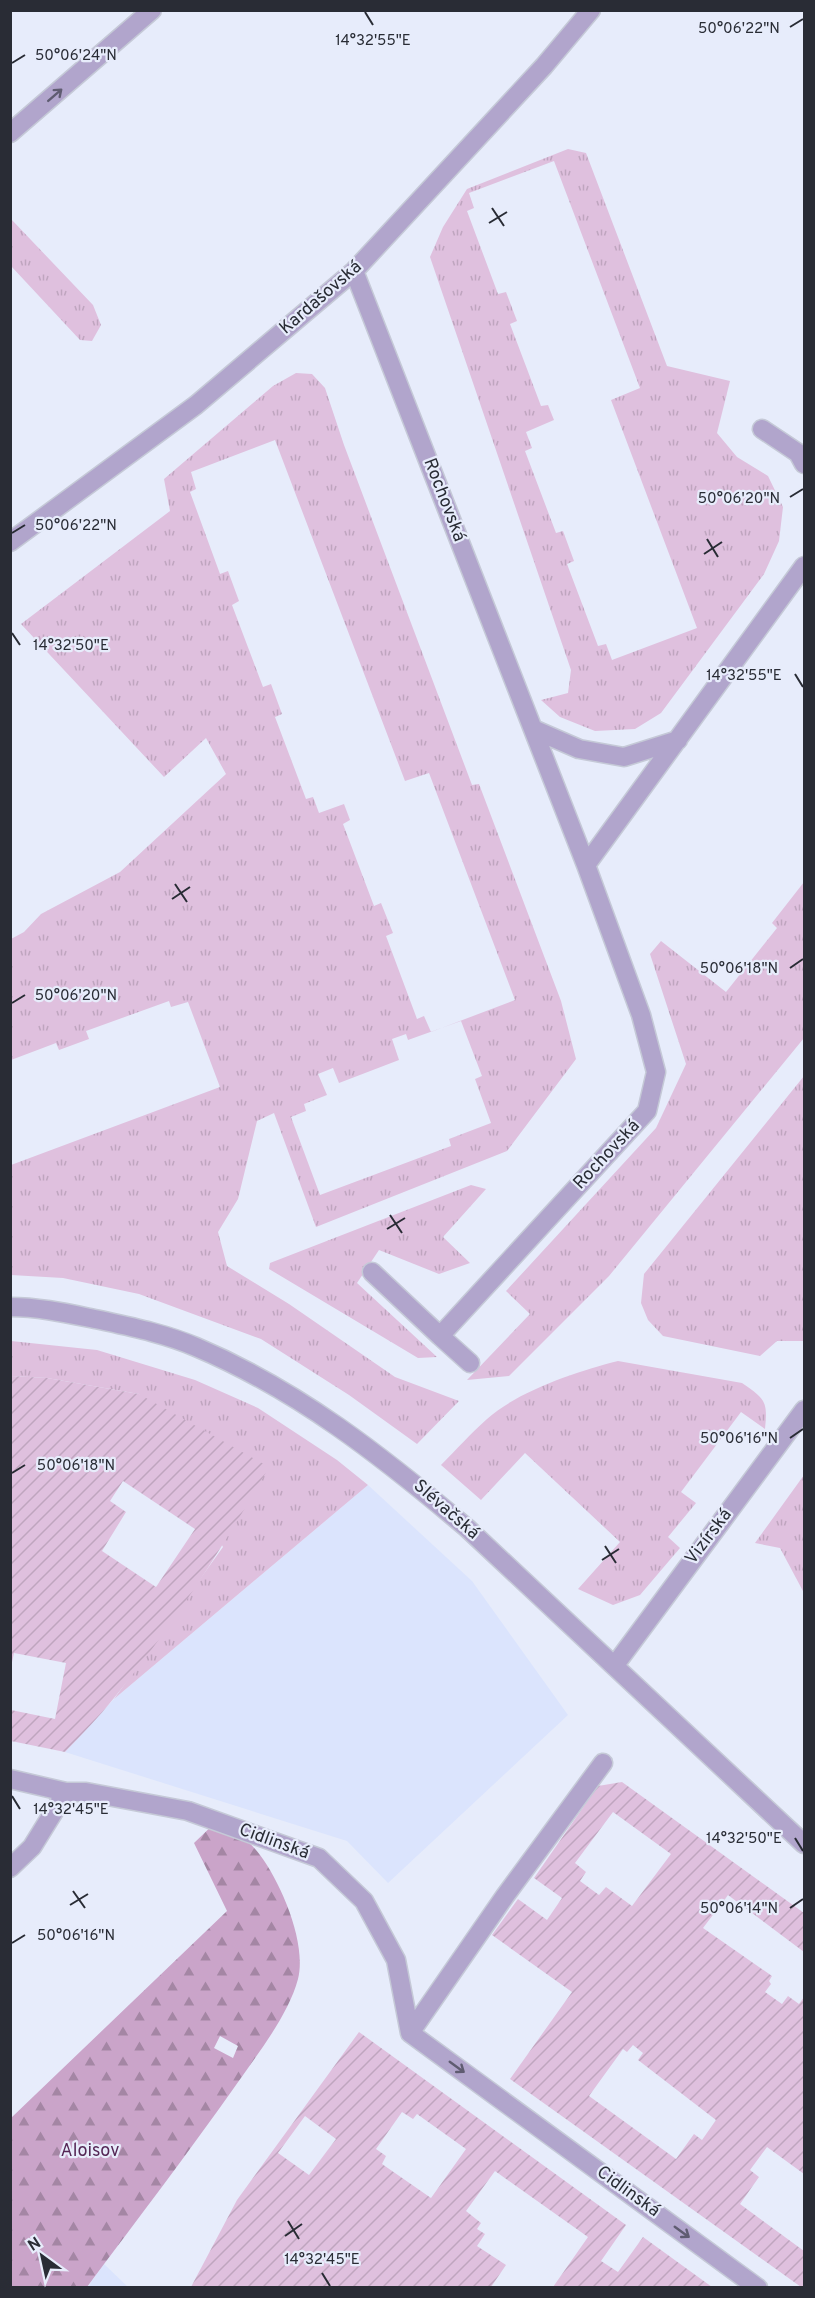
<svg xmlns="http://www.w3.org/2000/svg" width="815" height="2298" viewBox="0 0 815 2298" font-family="Overpass,sans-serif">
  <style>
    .built { fill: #dbe4fd }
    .grass { fill: url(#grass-tufts); fill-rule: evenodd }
    .forest { fill: url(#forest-firs); fill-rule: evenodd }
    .garden { fill: url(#garden-furrows); fill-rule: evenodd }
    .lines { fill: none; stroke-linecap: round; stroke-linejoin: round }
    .minor-casing { stroke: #c5c9d7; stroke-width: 21 }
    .minor { stroke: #b1a5cc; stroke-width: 18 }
    .oneway { stroke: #5f5c71 }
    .ticks { fill: none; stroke: #292c35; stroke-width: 2 }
    .labels { text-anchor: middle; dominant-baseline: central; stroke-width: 4.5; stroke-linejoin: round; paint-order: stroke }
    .street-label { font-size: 18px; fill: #292c35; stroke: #e7ecfb }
    .park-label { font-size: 18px; fill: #542655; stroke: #e7ecfb }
    .ticks-label { font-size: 15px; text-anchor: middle; fill: #292c35; stroke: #e7ecfb; stroke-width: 4.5; stroke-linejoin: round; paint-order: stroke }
  </style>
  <defs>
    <pattern id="grass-tufts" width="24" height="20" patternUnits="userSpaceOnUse" patternTransform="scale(1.5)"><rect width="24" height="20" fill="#dfc0de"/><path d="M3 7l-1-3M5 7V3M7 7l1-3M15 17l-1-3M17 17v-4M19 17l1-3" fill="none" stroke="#bfa5bf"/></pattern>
    <pattern id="forest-firs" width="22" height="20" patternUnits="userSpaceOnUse" patternTransform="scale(1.5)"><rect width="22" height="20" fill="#caa4c9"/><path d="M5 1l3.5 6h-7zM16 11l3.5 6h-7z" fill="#a486a4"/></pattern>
    <pattern id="garden-furrows" width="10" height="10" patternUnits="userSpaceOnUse" patternTransform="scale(1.5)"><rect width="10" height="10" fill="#dfc0de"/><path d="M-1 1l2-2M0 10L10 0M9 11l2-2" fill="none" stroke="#bfa5bf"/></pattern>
  </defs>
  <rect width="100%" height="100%" fill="#e7ecfb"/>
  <!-- built -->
  <path class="built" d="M368,1485l104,96 96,134 -180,168 -41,-42 -282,-89 49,-53z
    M104,2264l24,23 -41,1z"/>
  <!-- grass -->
  <path class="grass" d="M568,149l18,4 81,213 63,15 -13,52 20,24 31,19 15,31 -4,34 -15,33 -103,139 -26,16 -40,2 -35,-14 -19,-17 27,-7 3,-23 -141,-413 13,-30 24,-38zM554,161l86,227 -29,12 86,228 -85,32 -6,-16 -8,2 -31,-82 7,-3 -11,-30 -7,2 -31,-82 7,-3 -6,-16 28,-12 -6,-15 -7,1 -31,-82 7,-3 -11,-29 -8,2 -31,-83 7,-3 -5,-15z
    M11,219l82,86 8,20 -9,16 -12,-1 -69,-74z
    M296,373l16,1 13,14 19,57 128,340 7,-1 82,217 15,58 -69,92 -191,76 -42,-114 -17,8 -19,78 -20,33 9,34 62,38 106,73 64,24 -42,43 -68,-49 -88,-56 -122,-45 -76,-16 -52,-3v-110l209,-78 -32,-85 -17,5 -2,-6 -83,30 3,8 -30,11 -3,-7 -45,17v-121l13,-7 17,-18 79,-42 106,-98 -20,-36 -42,39 -143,-153 149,-113 -6,-32 109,-93zM275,440l130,341 24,-8 86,227 -84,32 -7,-16 -7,3 -31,-83 7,-3 -12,-30 -7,3 -31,-82 7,-4 -6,-16 -25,9 -6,-16 -7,2 -31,-82 7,-3 -11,-30 -8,3 -31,-82 7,-4 -11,-30 -8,3 -30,-82 6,-3 -5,-17zM461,1021l21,55 -7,3 16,44 -42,16 2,7 -131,49 -29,-78 15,-6 -2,-7 23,-9 -9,-21 15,-6 6,15 60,-23 -7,-21 14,-5 2,6z
    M804,882v156l-195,238 -100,100 -42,4 63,-66 -24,-23 150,-163 30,-64 -36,-110 11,-13 65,51 51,-64 -5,-5z
    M804,1076v265h-27l-17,15 -97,-20 -15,-16 -7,-17 3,-29z
    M471,1185l15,4 -43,48 27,26 -31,11 -60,-24 -22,33 80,74 -19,1 -149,-89 1,-6z
    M11,1341l86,9 98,30 63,28 79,52 31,25 -254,214 109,-152 -84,-153 -92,-16 -36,-2z
    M618,1361l124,22c23,16 26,18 23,46l-24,-17 -60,80 15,11 -28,34 12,11 -40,47 -27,10 -35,-16 42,-47 -95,-89 -44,47 -40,-35c15,-15 30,-32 46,-46 31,-28 91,-48 131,-58z
    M804,1475v118l-24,-45 -25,-5z"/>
  <!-- forest -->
  <path class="forest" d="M218,1820c16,10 31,20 42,35 21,28 47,88 38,124 -10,37 -40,74 -62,106 -48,68 -99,135 -149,202l-76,1v-170l216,-207 -33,-68zM220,2036l18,10 -5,12 -19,-10z"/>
  <!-- garden -->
  <path class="garden" d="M11,1376l36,2 92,16 130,73c-46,80 -96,159 -155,231 -15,19 -32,36 -49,54l-54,-11v-31l44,9 11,-56 -52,-10 -3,14zM123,1481l72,48 -39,58 -54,-36 24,-39 -16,-11z
    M622,1782l182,131v39l-76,-57 -25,33 69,48 -3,5 2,3 -6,8 17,12 6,-8 11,8 5,-7v177l-37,-27 -17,23 9,7 -19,27 64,47v36h-3l-291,-208 62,-87 -80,-57 26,-36 29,21 15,-22 -28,-20 64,-92zM613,1812l58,42 -39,52 -26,-19 -7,8 -19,-14 6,-9 -11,-9zM633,2045l10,8 -5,7 78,60 -14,20 -8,-6 -18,25 -87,-63 34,-47 4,3z
    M359,2032l267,193 -25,36 17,11 25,-35 69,50h-159l35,-50 -93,-66 -29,40 15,12 -4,6 8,5 -8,12 29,19 -15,22h-300l46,-87zM402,2112l11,7 4,-5 49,35 -35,49 -49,-34 4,-8 -10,-7zM305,2116l31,23 -27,36 -31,-22z"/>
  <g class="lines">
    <!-- minor casing -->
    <g class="minor-casing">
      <path id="minor" d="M10,133l142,-123
        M354,271l232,594 55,150 15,57 -9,39 -207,225 30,27
        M762,429l36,24 6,11
        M10,542l186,-137 158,-134 190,-205 47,-56
        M533,729l46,20 45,8 54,-17
        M586,865l218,-299
        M372,1272l68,64
        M10,1307c31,0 60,7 90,13 32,7 66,14 96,27 102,43 187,110 271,181l337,316
        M615,1665l189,-255
        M10,1779l56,13h20l102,19 131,47 45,43 32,59 14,73 348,255
        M10,1868l22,-21 34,-55
        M410,2033l95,-137 98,-133"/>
    </g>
    <!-- minor -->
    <use href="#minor" class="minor"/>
  </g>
  <!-- one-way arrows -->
  <defs><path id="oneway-shaft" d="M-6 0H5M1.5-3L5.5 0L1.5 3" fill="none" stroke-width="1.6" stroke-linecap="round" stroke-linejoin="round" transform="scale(1.5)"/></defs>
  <g class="oneway">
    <use href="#oneway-shaft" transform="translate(55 95) rotate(-41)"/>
    <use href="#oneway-shaft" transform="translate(457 2067) rotate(36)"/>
    <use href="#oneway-shaft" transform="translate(682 2232) rotate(36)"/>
  </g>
  <!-- ticks -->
  <path class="ticks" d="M365,12l8,13M790,27l13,-8M12,63l13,-8M492,208l12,18M489,223l18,-11M790,497l13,-8M12,533l13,-8M707,539l11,18M704,554l18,-12M12,633l8,12M795,674l8,13M175,884l12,18M172,899l18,-12M790,968l13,-9M12,1003l13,-8M390,1215l12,18M387,1229l18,-11M790,1438l13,-9M12,1473l13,-8M605,1546l11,17M602,1560l17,-11M12,1796l8,13M795,1838l8,13M73,1891l12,17M70,1905l18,-11M790,1908l13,-9M12,1943l13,-8M288,2221l11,18M285,2236l17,-12M322,2273l8,13"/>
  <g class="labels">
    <!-- street labels -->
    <g class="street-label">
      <text transform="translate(321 298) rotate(-41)">Kardašovská</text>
      <text transform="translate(444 500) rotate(69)">Rochovská</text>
      <text transform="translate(607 1155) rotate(-47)">Rochovská</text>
      <text transform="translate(446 1510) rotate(41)">Slévačská</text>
      <text transform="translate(709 1537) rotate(-53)">Vizírská</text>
      <text transform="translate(274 1842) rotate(20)">Cidlinská</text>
      <text transform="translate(628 2192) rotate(36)">Cidlinská</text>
    </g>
    <!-- park labels -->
    <g class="park-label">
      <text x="90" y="2151">Aloisov</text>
    </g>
  </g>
  <g class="ticks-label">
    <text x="739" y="33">50°06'22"N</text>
    <text x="373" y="45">14°32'55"E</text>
    <text x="76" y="60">50°06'24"N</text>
    <text x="739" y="503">50°06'20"N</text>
    <text x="76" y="530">50°06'22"N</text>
    <text x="71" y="650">14°32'50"E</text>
    <text x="744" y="680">14°32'55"E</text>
    <text x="739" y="973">50°06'18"N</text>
    <text x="76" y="1000">50°06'20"N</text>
    <text x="739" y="1443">50°06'16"N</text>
    <text x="76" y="1470">50°06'18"N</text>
    <text x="71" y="1814">14°32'45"E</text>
    <text x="744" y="1843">14°32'50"E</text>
    <text x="739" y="1913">50°06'14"N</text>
    <text x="76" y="1940">50°06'16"N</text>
    <text x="322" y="2264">14°32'45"E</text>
  </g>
  <!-- border -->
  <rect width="815" height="2298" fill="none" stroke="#292c35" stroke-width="24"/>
  <!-- north arrow -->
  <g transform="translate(42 2256) rotate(327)" stroke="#e7ecfb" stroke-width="4.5" paint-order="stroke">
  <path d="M0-4.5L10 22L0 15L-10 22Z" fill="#292c35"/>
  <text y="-9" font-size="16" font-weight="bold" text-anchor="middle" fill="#292c35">N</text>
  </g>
</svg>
